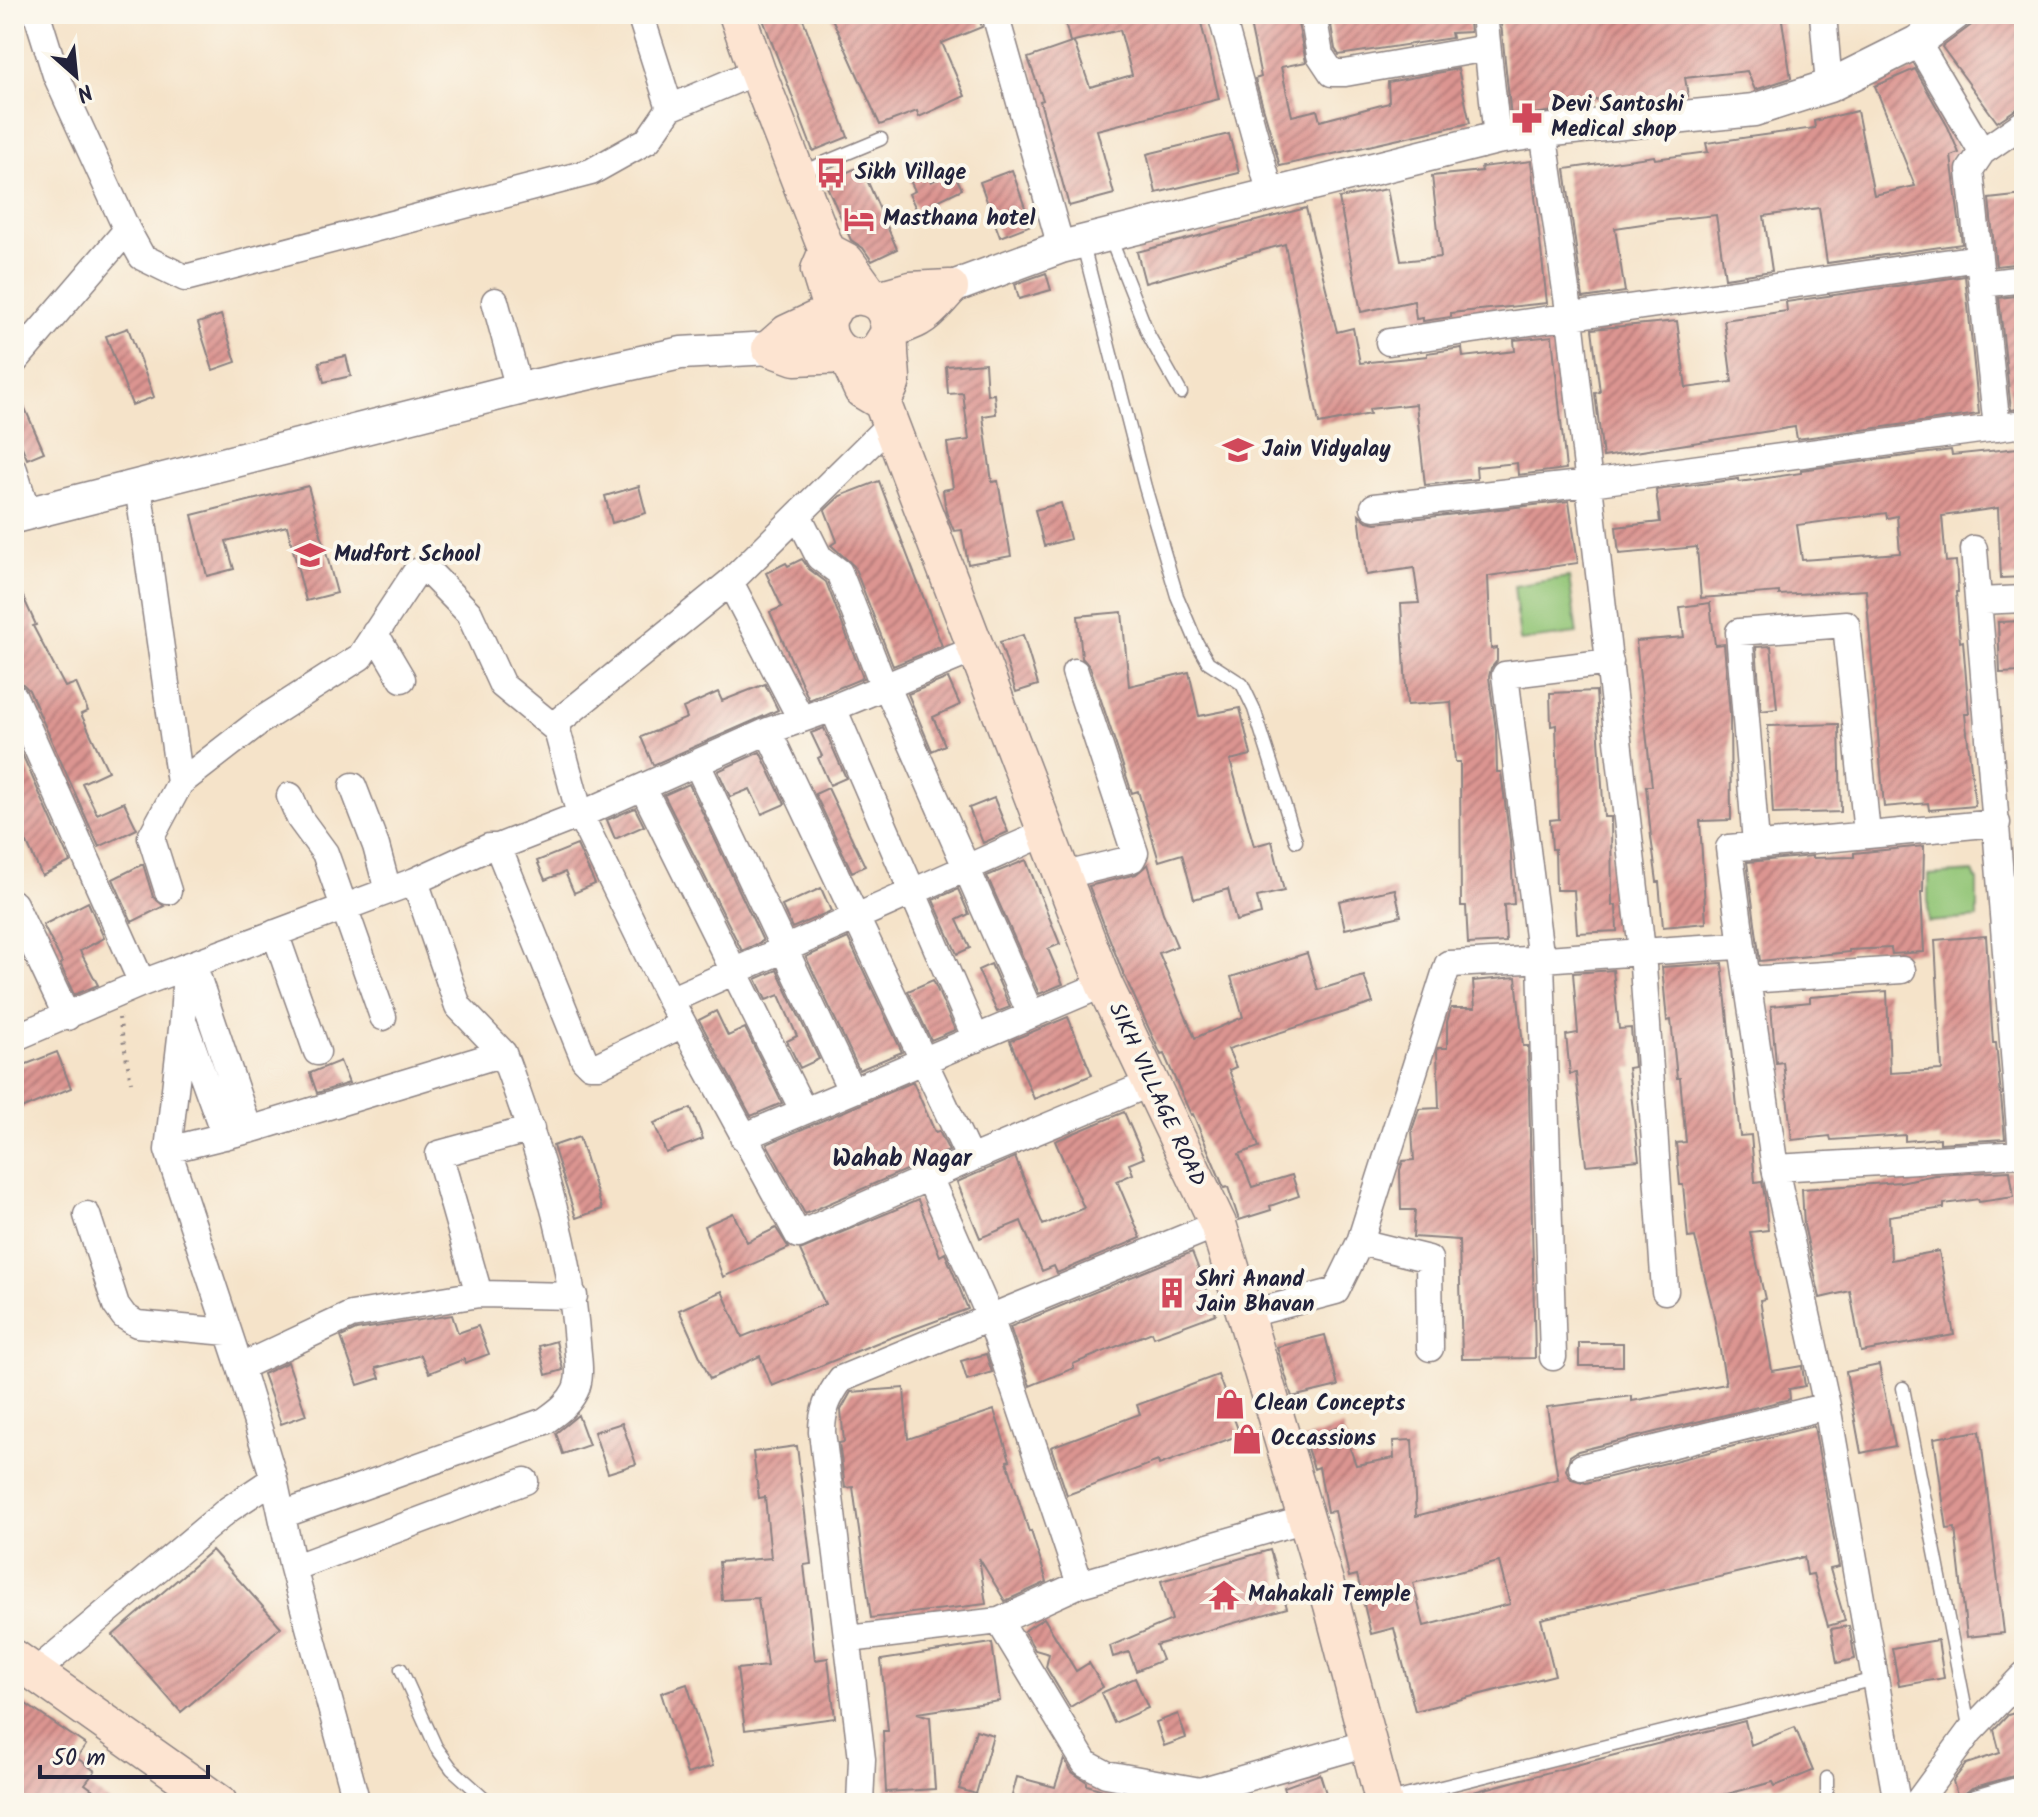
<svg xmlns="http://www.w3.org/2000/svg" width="2038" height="1817" viewBox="0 0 2038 1817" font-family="Kalam,sans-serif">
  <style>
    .green { fill: #92c576; stroke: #5a7458; stroke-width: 2 }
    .building { fill: url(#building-hatch); fill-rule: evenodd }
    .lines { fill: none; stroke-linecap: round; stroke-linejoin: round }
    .service-casing { stroke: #8c8282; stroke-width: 15 }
    .minor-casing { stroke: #8c8282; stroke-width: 29 }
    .tertiary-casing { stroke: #8c8282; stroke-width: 35 }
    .secondary-casing { stroke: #8c8282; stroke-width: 39 }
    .path { stroke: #8c8282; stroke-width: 4; stroke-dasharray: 2 6; stroke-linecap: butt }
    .service { stroke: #fff; stroke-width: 12 }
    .minor { stroke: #fff; stroke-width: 26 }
    .tertiary { stroke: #fff; stroke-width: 32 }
    .secondary { stroke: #fde4d1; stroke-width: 36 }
    .labels { text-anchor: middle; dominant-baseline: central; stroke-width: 8; stroke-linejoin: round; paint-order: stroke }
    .poi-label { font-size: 22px; font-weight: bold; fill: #22223b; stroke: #fbf7ec; text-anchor: start }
    .street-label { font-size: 22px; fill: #22223b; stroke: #fbf7ec }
    .neighbourhood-label { font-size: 24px; font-weight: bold; fill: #22223b; stroke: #fbf7ec }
  </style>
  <defs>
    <pattern id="building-hatch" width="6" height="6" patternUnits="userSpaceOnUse" patternTransform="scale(2)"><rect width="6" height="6" fill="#dc9591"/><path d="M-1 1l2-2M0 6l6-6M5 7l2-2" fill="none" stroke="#b27978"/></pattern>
  </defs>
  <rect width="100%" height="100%" fill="#fbf7ec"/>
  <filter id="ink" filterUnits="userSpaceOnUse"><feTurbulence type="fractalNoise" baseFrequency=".0125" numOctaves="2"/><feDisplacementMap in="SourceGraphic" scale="16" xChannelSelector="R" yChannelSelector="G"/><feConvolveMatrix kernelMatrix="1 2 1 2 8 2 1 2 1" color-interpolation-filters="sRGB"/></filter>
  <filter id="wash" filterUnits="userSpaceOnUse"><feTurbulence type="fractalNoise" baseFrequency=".006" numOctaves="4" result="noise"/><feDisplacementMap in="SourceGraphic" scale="32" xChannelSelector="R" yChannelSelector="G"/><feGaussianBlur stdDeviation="1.8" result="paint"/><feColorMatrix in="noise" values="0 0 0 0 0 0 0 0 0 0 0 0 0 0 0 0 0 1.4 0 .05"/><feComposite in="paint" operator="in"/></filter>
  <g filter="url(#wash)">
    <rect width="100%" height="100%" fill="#f5e3c9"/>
    <!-- green -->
    <path class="green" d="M1569,577l8,57 -57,7 -6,-55z
      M1973,872l4,9v37l-49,4v-47z"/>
    <g id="blocks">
      <!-- building -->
      <path class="building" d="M761,14h40l47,123 -35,14z
        M830,14h147l5,13 -40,16 23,53 -46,21 -2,-6 -37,14z
        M1063,14h136l20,85 -122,31 17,64 -45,12 -29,-105 3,-1 -15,-42 46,-16 16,45 42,-12 -12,-45 -50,12z
        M1248,14h48l10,48 -25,5 11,49 25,-6 3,11 69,-18 -1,-21 70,-13 12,54 -190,43 -25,-87 6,-2z
        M1360,14h108l2,18 -19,1 1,5 -113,17 -4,-6 -5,-30z
        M1500,14h281l10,64 -36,12 -8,-19 -62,7 3,18 -72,9 -1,-8 -39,6 1,5 -66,9z
        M1986,14h38v93l-9,3 -18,12 -55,-75z
        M1915,69l33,58 11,26 -8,3 11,88 -135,19 -8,-55 -55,8 8,55 -47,7 -9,-63 -47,5 -54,8 10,64 -42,6 -18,-129 89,-13 1,3 53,-7 -2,-9 109,-15 -1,-7 43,-10 17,84 41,-9 -40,-100z
        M1229,134l10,39 -83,20 -9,-39z
        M1531,161l16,142 -96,10v4l-28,4v-3l-7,1 -2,-18 -53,11 -22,-114 48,-9 14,72 40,-4 -9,-81 50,-5 -1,-4z
        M861,166l36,83 -25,12 -9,-13 -12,-8 -26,-58z
        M924,168l7,14 22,-11 9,18 -45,22 -8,-17 6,-3 -7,-15z
        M1012,170l19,55 -31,12 -20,-55z
        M2024,195v68l-28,3 -7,-67z
        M1306,208l31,124 16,-4 7,35 67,-7v-3l35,-5 1,9 52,-6 -1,-11 38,-4 14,133 -48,6 -1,-12 -41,4 1,12 -52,6 -9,-81 -47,5 1,5 -51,10 -34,-180 -140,39 -8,-31z
        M1046,273l5,17 -32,9 -4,-15z
        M1965,276l14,138 -182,25 -2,-12 -192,30 -8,-64 5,-1 -8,-63 85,-8 9,67 46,-6 -8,-62 63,-9 -1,-9z
        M2024,295v113l-13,2 -12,-112z
        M221,315l15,47 -23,8 -15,-47z
        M128,328l26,69 -22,8 -26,-69z
        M346,356l5,20 -27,6 -5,-20z
        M985,363l2,32 7,-1 2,20 -13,2 9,66 6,-1 13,75 -43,8 -6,-34 -8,1 -8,-19 -3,-22 10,-2 -6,-45 22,-3 -6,-47 -15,1 -2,-28z
        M14,383l30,69 -17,7 -13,-31z
        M2018,448l6,43v86l-23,1 -3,-70 -56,8 4,46 10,-1 2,31h-2l4,50 3,-1 6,73h-4l10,92 -46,4 -1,-7 -44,4 -18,-217 -87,5v-3l-78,6 -4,-51 -78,7 -3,-27 44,-5 -4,-32 83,-11v3l62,-9v-3l150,-20 1,5zM1886,513l1,5 10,-2 3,37 -98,7 -5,-35z
        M879,481l63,165 -49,20 -39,-100 -23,-21 6,-4 -12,-31 15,-14z
        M308,486l29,107 -31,8 -19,-75 -61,15 8,28 -27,7 -15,-61z
        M639,486l7,27 -34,10 -7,-27z
        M1569,501l9,62 -90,13 3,73 6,-1v13l-6,7 -2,9 7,53 1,42h4l9,68 4,64 -10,1 2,37 -38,2 -2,-38h-5l-1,-144h-5l-4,-60 -44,3 -6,-101 18,-1 -5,-35 -48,7 -7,-61 8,7 9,2z
        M1061,503l9,36 -26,7 -9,-36z
        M802,559l7,10 17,13 37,96 -54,22 -39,-88 12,-5 -16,-34 20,-10 2,3z
        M14,577l22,48 -3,1 32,61 11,-4 12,28 -7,3 27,57 -26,12 15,31 27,-12 13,27 -38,18 -70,-157 -6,-6 -9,-3z
        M1710,603l5,42 9,-1 6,70 1,106 -31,1 6,102 -43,4 -4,-45h-2l-6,-45 -5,-51h6l-16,-145 48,-4 -4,-30z
        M1122,612l7,74 60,-14 10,44 41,-8 11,47 -21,5 24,86 18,-5 12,50 -27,6 4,17 -25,7 -8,-32 -34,10 -12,-45 -23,7 -21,-70 -6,2 -42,-126 -8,-9 -4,-42z
        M2024,621v51l-24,1 -2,-51z
        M1023,635l15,50 -22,7 -16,-50z
        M1771,646l6,63 -16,2 -5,-64z
        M948,678l12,27 -27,12 12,28 -13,6 -24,-57z
        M765,684l13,26 -125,55 -12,-28 46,-19 -4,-10 35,-16 4,9z
        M1596,691l8,126h7l1,89 4,-1 1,26 -40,2 -3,-43h-18l-1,-41h-3l-2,-29 9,-1 -3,-94 -5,1 -1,-33z
        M1839,724l2,88 -68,2 -5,-88z
        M824,728l22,50 -16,7 -12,-27 4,-2 -11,-23z
        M14,736l56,126 -28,14 -15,-33 -13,6z
        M760,752l25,52 -23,10 -12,-25 -20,8 -12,-26z
        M689,784l74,157 -21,10 -78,-156z
        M828,788l37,78 -13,6 -37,-78z
        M994,798l14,34 -25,11 -14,-35z
        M635,808l9,18 -29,13 -8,-19z
        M577,845l18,39 -21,9 -9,-21 -20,8 -8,-19z
        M1924,846l-1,46h-2l3,60 -32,2 -1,-6 -42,2v2l-89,9 -13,-99 65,-6v2l42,-1v-4z
        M1026,860l34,84 -12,5 15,35 -24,10 -52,-118z
        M143,864l10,33 11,9 -32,16 -19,-43z
        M1148,864l15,49 14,33 -18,7 36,85 48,-21 -12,-40 76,-24 11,37 46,-14 9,27 -145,46 8,18 -7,3 30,77 -20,7 13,33 40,-12 7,21 -29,10 1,4 -32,10 -11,-33 -4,1 -31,-74 -2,1 -27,-61 -3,1 -40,-87 -32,-82 47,-12z
        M821,888l10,23 -39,17 -10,-22z
        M958,889l11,25 -12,6 13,28 -13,6 -24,-54z
        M1395,889l6,27 -56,13 -6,-28z
        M88,902l16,36 -24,13 18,34 -24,10 -14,-31 2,-2 -19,-37z
        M1986,936l7,107h3l9,96 -65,4v-5l-35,3v-6l-74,5 -1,-4 -38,4 -9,-78 -7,1 -5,-57 39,-4v-5l77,-6 3,82 52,-3 -7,-130z
        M848,938l54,114 -43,18 -53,-113z
        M1722,963l18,173 11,-1 4,47 7,-1 3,17 3,32 -18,2 15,67 -5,1 12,71 30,-5 3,20 -16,3 1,10 -212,52 -8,5 -4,14 5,9 15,4 228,-57 25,141 -9,2 15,52 -17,5 -15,-52 -6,1 -3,-18 -263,62 14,56 -140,36 -21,-83 -23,6 -14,-59 -8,2 -14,-66 -8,1 -8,-45 -5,2 -10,-30 38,-13 14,39 38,-7 -1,-17 19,-1 4,76 142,-37 -11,-72 85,-11v5l94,-17 -13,-73 -18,-74 -7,1 -5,-53h-3l-4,-42 10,-1 -6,-64h-3l-6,-58 -4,1 -5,-54zM1499,1562l11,42 -86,22 -11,-43z
        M991,964l19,43 -13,5 -19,-42z
        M777,970l42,89 -19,9 -13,-27 10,-5 -18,-41 -13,5 -10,-21z
        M1613,970l6,59 12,-1 3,39 -6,1 11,92 -53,5 -10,-92 -6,1 -4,-39 12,-2 -5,-60z
        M1516,977l7,69h5l7,312 -73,1 -3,-119 -46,-3 2,-27h-14l-1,-40 3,-9 11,-1 -2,-30 7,-21 20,-1 -2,-57 1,-3h9v-26l4,-14h24l-2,-27z
        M933,980l22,50 -24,10 -23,-49z
        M716,1011l12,25 17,-8 37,75 -31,13 -52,-96z
        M1068,1017l24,58 -58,24 -24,-58z
        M57,1052l14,36 -57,24v-43z
        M340,1061l9,22 -32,10 -7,-20z
        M913,1082l22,50 4,-1 10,20 -144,63 -38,-70z
        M691,1108l12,31 -37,14 -12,-30z
        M1124,1112l20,46 -15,6 4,10 -16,7 24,57 -84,35 -3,-7 -12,5 -21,-50 -41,17 -23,-56 58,-25 28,68 41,-17 -29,-67z
        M579,1137l23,72 -26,9 -23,-72z
        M2010,1171l4,26 -35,5 -1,-3 -34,5v4l-55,8 2,44 48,-9 15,84 -93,17 -11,-61 -30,7 -16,-73 -2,-36 98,-7 35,-7z
        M918,1200l22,56 5,-3 23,56 -89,33 -107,44 -12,-30 -50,23 -31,-69 43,-19 20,46 83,-33 -25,-54z
        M733,1213l14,29 29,-14 13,20 -66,29 -19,-51z
        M1192,1252l24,62 -62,23 -2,-5 -79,32 1,4 -44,18 -20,-59z
        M452,1315l6,18 20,-7 11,28 -24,9 -1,-4 -35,14 -8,-18 -45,13 4,10 -22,7 -17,-48 15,-7z
        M1325,1335l13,51 -46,11 -15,-50z
        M556,1341l7,29 -17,5 -7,-29z
        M1579,1343h44v23h-44z
        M986,1354l6,18 -25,8 -6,-19z
        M288,1362l18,53 -25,9 -18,-50z
        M1879,1365l16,81 -34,7 -15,-81z
        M1218,1375l22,60 -81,30 -1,-4 -91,34 -16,-48 89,-33 -3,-9z
        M904,1388l4,51 86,-29 16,50 -3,1 22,71 2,-1 16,51 -42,19 -26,-43 7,46 -115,14 -18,-131 -8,1 -6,-45 5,-1 -3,-32 10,-18z
        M578,1415l11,30 -26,9 -7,-21z
        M622,1423l14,41 -28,9 -14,-41z
        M1980,1431l24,202 -37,4 -12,-109 -8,1 -13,-91z
        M797,1446l14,118 -7,1 11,95 13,-2 7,60 -90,12 -8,-61 30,-3 -9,-68 -36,2 -3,-38 52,-4 -6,-61 -6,1 -6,-46z
        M212,1550l69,77 -100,85 -68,-77z
        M1270,1550l17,58 -131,37 6,15 -26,11 -7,-19 -16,5 -3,-11 62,-26 -11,-39z
        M1044,1618l32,53 13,-8 14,24 -33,20 -24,-40 3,-13 -14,-4 -11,-19z
        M1849,1626l6,33 -18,4 -6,-34z
        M1938,1640l6,38 -45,8 -7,-38z
        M992,1643l8,58 -83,12 13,4 5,72 -49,3 -3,-61h5l-7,-71z
        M1135,1678l13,30 -34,15 -13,-30z
        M687,1684l26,82 -26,8 -26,-81z
        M14,1696l72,49 -9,13 18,13 -10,13 26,19h-81l-16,-11z
        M2024,1710v63l-52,15 -14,11 -5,-18 13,-17 34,-11 -6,-23 14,-15z
        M1178,1714l8,24 -22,8 -8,-24z
        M1745,1721l6,24 44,-18 18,44 -38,15 -2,-4 -80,21h-238l-1,-6z
        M976,1730l17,5 -17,59 -17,-5z
        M1064,1759l8,13 15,10v3l44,14v4h-121l7,-26 38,10z
        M1320,1774l9,29h-40l-5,-16z"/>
    </g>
  </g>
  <g filter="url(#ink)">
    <use href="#blocks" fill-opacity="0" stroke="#8c8282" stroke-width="2"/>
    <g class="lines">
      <!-- service casing -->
      <g class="service-casing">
        <path id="service" d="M802,172l79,-33
          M1109,235l40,101 32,57
          M1083,245l62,242 32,109 20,47 11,19 34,22 12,25 42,132
          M1903,1388l67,343
          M401,1669l35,78 16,22 38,34
          M1827,1778v25
          M1385,1801l490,-122"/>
      </g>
      <!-- minor casing -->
      <g class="minor-casing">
        <path id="minor" d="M37,14l19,61 71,155 15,27 43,21 406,-106 57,-32 22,-32
          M640,14l30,94 87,-37
          M995,14l66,233
          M1221,14l50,181
          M1313,14l7,41 12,18h13l142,-25
          M1484,14l13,124
          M1823,14l6,72
          M1917,42l65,110
          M1543,131l27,187 72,633 23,340
          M1979,258l-9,-88 12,-18 42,-29
          M1982,284l42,-5
          M495,301l24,88
          M1389,342l590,-84 18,170
          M14,362l113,-132
          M889,425l-159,157 -170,138 -3,10 23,85 90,185 128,235 172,-76
          M14,470l13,43
          M138,486l42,297
          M1374,507l216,-24 434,-59
          M798,515l21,42 20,15 45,115
          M730,582l71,137
          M1979,601l45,-2
          M375,633l27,46
          M886,685l145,330
          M14,697l128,286
          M833,708l143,331
          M768,731l202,428 181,-76
          M697,764l154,326
          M353,786l23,60 12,45
          M643,788l160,322
          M290,796l10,23 25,34 58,164
          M1756,844l-17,-212 107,-8 21,210
          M498,847l86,212 6,6h9l84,-41
          M1061,876l71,-17 3,-6 -60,-181
          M168,891l-17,-54 29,-54 80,-62 100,-64 56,-85 11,-2 42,43 33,72 55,45
          M14,904l53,113
          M275,933l42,119
          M1742,946l-13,-98 268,-25
          M193,964l56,166
          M186,967l-3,53 -15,130 81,-20 254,-77 -45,-47 -43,-125
          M1747,980l155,-10
          M670,1000l375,-167
          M185,1026l40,110
          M14,1038l128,-55 273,-102 74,-34h9l82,-32 188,-84 65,-23 143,-59
          M743,1137l361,-153
          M168,1150l72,217 111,-52 128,-21 95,2
          M1775,1168l247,-14 -48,-605
          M929,1177l61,140 90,267
          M87,1215l29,90 8,11 13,8 91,8
          M1360,1242l69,17 1,89
          M479,1294l-40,-140 92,-25
          M1245,1315l91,-24 24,-49 88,-278c99,-3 196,-14 294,-18l33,222 52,238 70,397
          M1553,1357l-12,-396 -36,-286 105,-13
          M240,1367l34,112 19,89 64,235
          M1582,1467l245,-61
          M282,1515l263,-94c12,-9 23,-16 30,-30 7,-14 3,-33 2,-48 -7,-101 -39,-195 -74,-290
          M293,1568l232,-87
          M999,1621l86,142 21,11 94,17 168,-48
          M849,1639l150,-18 81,-37 226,-65
          M34,1673l195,-164 45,-30
          M860,1803l2,-44 -40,-327c0,-22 6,-35 19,-53l377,-155
          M1917,1803l53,-72 54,-56
          M1976,1803l48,-14"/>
      </g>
      <!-- tertiary casing -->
      <g class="tertiary-casing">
        <path id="tertiary" d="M950,288l111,-41 436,-109 46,-7 211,-21 75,-24 88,-44 38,-28
          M14,517l505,-128 162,-36 89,-5"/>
      </g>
      <!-- secondary casing -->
      <g class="secondary-casing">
        <path id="secondary" d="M737,14l20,57 70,180
          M827,251l-8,19 13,42 -45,21 -17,15 25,9 51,-2 16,35 20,12
          M827,251l19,10 28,39 36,-10 40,-2
          M882,402l222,582 114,240 114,381 52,198
          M882,402c3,-7 9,-14 10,-22 0,-10 -2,-20 -2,-30 -1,-22 1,-49 -28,-53 -7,-1 -16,1 -23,6 -26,21 -3,62 29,53 14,-4 14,-18 24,-25 8,-6 19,-8 27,-13 12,-7 21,-20 31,-30
          M14,1658l205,145"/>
      </g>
      <!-- path -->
      <path class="path" d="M119,1018l12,64"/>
      <!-- service -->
      <use href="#service" class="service"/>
      <!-- minor -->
      <use href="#minor" class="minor"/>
      <!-- tertiary -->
      <use href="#tertiary" class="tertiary"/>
      <!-- secondary -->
      <use href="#secondary" class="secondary"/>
    </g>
  </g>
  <!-- icons -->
  <defs>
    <g id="pharmacy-bare" transform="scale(2.4)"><path d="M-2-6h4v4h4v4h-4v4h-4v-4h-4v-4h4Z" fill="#d1495b" stroke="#fbf7ec" stroke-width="2.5" paint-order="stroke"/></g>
    <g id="bus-bare" transform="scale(2.4)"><path d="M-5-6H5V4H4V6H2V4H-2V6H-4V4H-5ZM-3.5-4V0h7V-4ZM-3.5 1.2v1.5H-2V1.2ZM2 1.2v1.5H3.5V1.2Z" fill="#d1495b" stroke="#fbf7ec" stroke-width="2.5" paint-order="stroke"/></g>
    <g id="hotel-bare" transform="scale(2.4)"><path d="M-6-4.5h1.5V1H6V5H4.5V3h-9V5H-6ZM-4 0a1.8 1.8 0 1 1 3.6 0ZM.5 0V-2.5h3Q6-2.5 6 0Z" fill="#d1495b" stroke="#fbf7ec" stroke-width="2.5" paint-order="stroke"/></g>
    <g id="school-bare" transform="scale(2.4)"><path d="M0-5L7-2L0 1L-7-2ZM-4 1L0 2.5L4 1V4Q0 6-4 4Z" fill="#d1495b" stroke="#fbf7ec" stroke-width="2.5" paint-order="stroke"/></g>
    <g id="building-bare" transform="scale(2.4)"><path d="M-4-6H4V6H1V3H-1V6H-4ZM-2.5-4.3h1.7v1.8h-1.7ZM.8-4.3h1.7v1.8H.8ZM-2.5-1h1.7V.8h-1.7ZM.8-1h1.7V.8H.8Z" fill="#d1495b" stroke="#fbf7ec" stroke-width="2.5" paint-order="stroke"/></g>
    <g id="shop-bare" transform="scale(2.4)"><path d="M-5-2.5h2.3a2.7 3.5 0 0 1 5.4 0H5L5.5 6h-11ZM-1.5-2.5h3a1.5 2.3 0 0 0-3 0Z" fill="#d1495b" stroke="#fbf7ec" stroke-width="2.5" paint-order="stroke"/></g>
    <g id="temple-bare" transform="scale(2.4)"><path d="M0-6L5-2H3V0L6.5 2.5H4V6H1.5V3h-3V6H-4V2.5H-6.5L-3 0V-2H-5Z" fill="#d1495b" stroke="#fbf7ec" stroke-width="2.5" paint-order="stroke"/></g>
  </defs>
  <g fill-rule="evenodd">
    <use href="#pharmacy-bare" x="1527" y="118"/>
    <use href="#bus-bare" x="831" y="173"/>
    <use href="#hotel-bare" x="859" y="219"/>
    <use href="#school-bare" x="1238" y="450"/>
    <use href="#school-bare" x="310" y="555"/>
    <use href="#building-bare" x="1172" y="1293"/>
    <use href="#shop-bare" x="1230" y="1404"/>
    <use href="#shop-bare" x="1247" y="1439"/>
    <use href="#temple-bare" x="1224" y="1595"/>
  </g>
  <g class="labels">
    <!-- poi labels -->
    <g class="poi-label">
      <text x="1551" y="105">Devi Santoshi<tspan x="1551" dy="25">Medical shop</tspan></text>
      <text x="855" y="173">Sikh Village</text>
      <text x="883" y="219">Masthana hotel</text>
      <text x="1262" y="450">Jain Vidyalay</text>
      <text x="334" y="555">Mudfort School</text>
      <text x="1196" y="1280">Shri Anand<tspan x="1196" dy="25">Jain Bhavan</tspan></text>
      <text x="1254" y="1404">Clean Concepts</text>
      <text x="1271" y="1439">Occassions</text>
      <text x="1248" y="1595">Mahakali Temple</text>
    </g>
    <!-- street labels -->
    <g class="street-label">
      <text transform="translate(1156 1095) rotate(65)">SIKH VILLAGE ROAD</text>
    </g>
    <!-- neighbourhood labels -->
    <g class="neighbourhood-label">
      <text x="902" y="1159">Wahab Nagar</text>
    </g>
  </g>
  <!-- margin -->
  <rect width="2038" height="1817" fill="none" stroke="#fbf7ec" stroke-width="48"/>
  <!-- north arrow -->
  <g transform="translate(76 76) rotate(153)" stroke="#fbf7ec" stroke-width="6" paint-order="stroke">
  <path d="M0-6L14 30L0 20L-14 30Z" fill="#22223b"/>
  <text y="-12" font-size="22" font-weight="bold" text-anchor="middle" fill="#22223b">N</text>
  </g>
  <!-- scale -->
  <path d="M40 1765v12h168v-12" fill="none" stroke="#22223b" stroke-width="4"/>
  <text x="52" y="1765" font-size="24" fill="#22223b" stroke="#fbf7ec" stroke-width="6" paint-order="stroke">50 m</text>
</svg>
